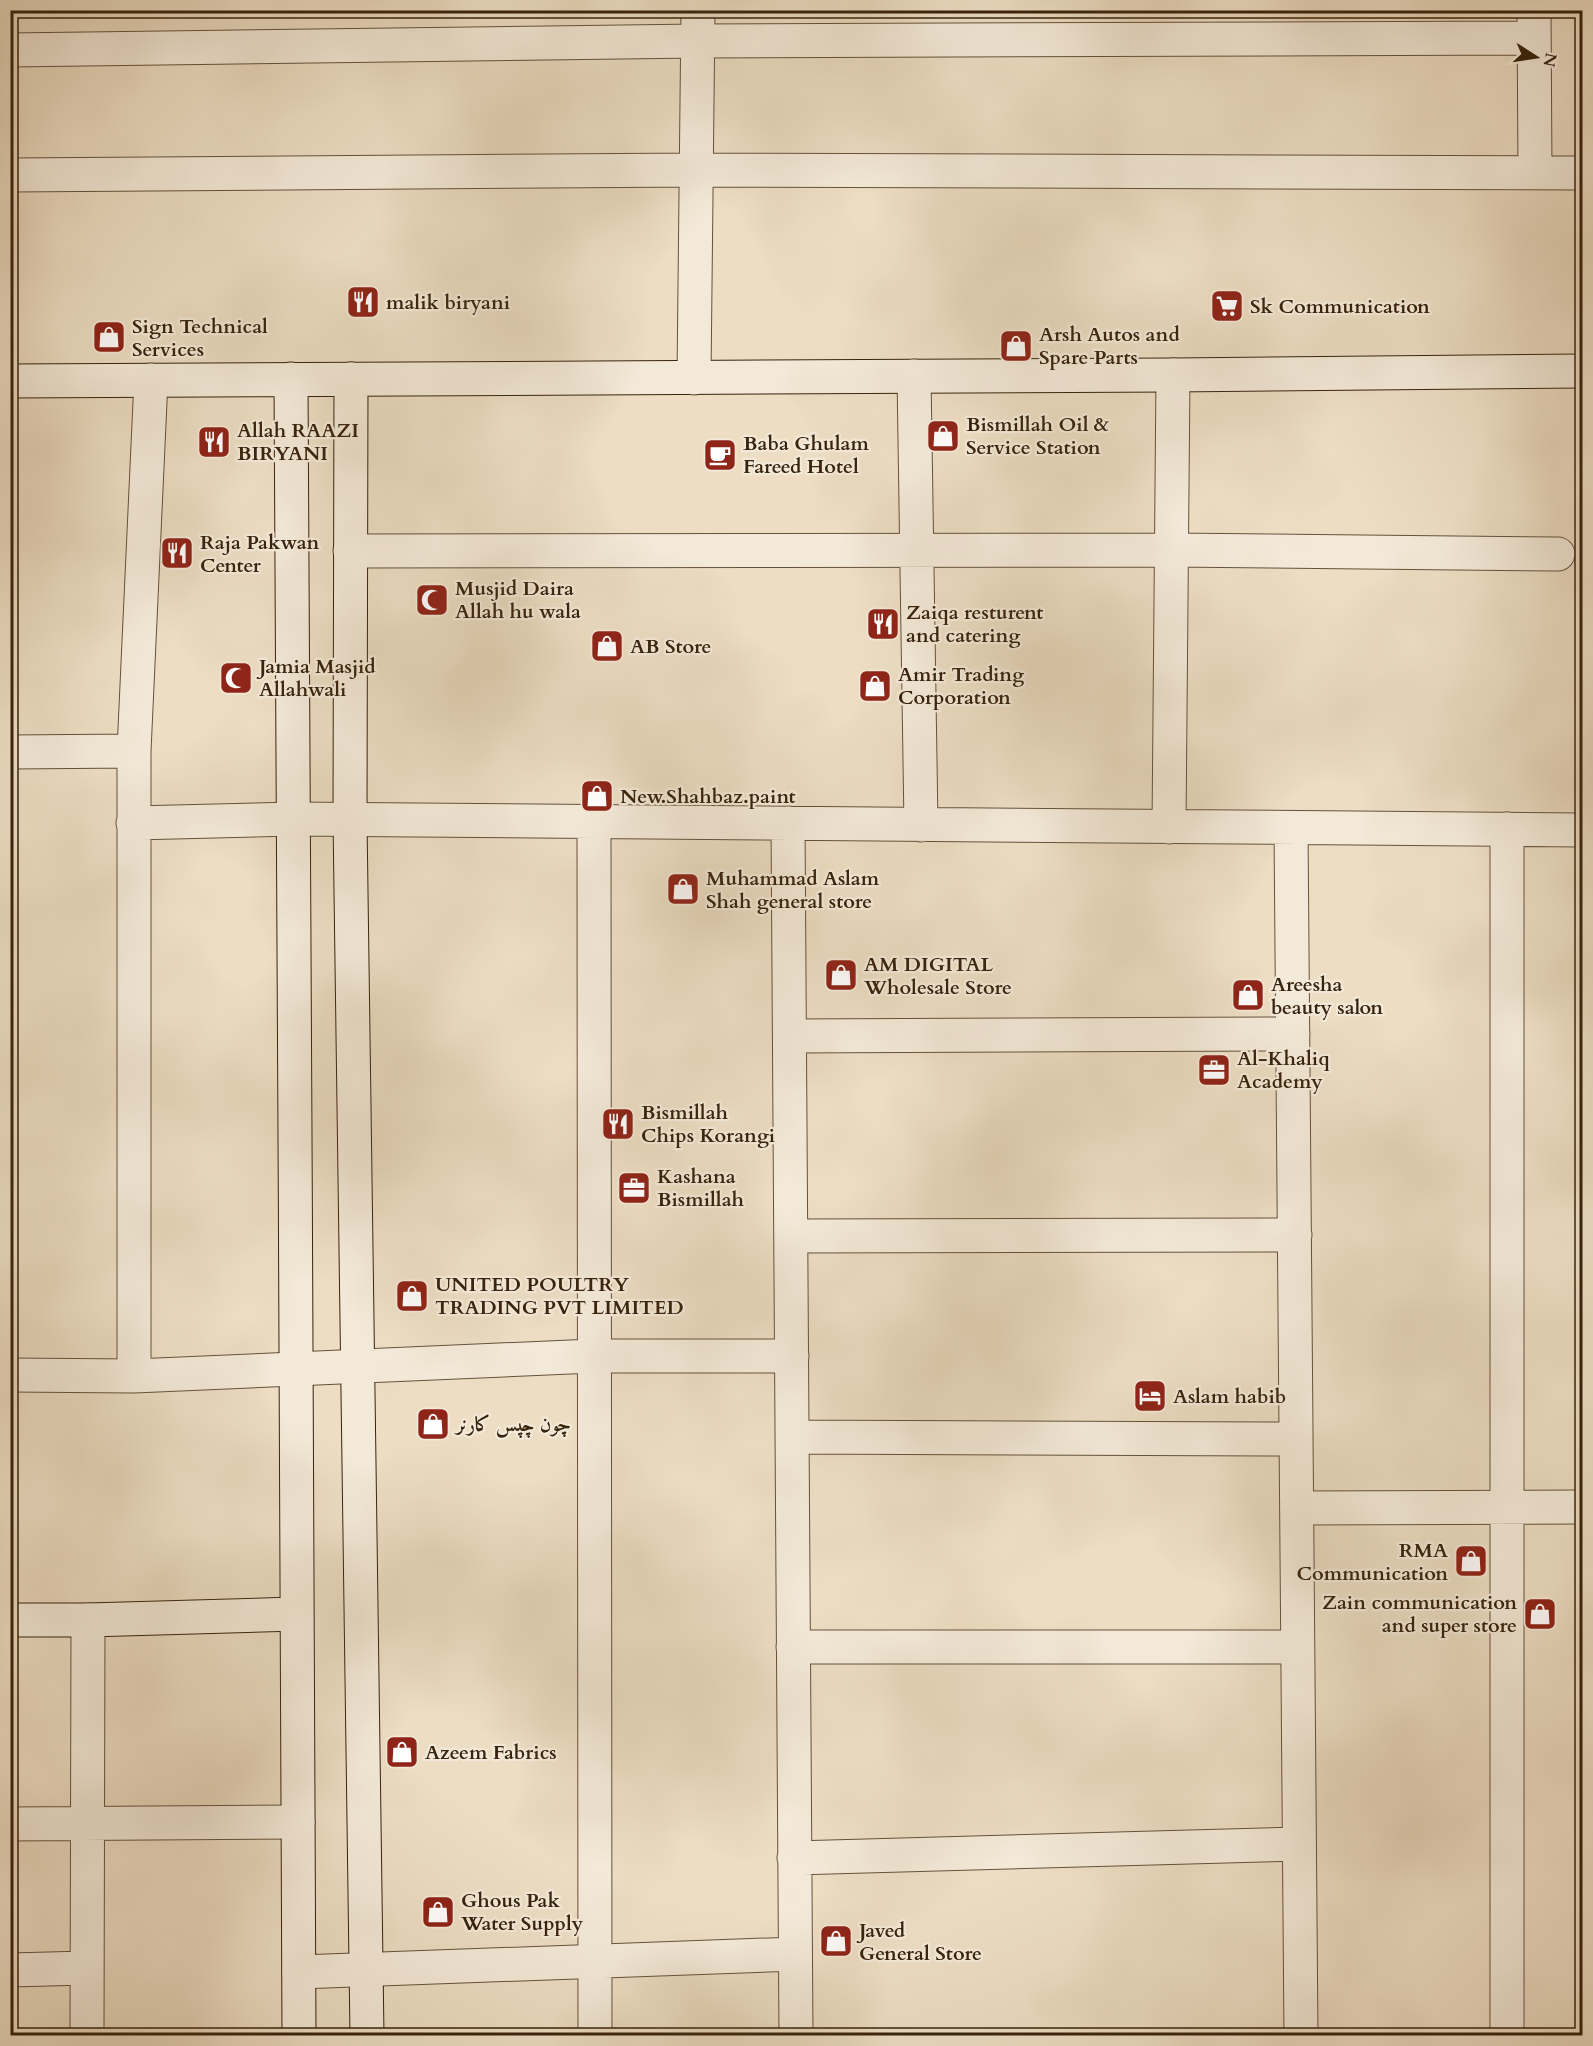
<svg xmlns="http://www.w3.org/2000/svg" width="1593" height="2046" viewBox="0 0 1593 2046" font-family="Cardo,Amiri,serif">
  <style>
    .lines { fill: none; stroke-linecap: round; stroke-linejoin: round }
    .street-casing { stroke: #65523a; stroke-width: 35 }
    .secondary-casing { stroke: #38230d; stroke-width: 35 }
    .street { stroke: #f3e9d8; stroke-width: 33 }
    .secondary { stroke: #f3e9d8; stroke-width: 33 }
    .labels { text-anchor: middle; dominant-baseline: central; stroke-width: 4.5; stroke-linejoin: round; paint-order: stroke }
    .poi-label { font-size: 20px; font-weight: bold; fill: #38230d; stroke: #f3e9d8; text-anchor: start }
  </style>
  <rect width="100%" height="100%" fill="#ecddc3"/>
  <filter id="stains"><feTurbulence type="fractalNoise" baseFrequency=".00333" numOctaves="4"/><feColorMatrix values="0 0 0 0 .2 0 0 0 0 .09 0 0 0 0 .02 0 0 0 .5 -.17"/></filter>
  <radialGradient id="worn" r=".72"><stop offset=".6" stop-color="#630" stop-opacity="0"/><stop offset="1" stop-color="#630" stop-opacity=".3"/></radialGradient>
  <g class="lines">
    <!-- street casing -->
    <g class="street-casing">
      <path id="street" d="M1534,10l1,163
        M10,50l688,-9 836,-3
        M10,175l686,-5 886,3
        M914,376l7,449
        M694,378l4,-368
        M350,551l821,-1 387,4
        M134,751l17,-371
        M10,752l124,-1v625
        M594,822l1,1214
        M133,823l160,-4 1289,11
        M788,823l8,1213
        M1169,827l4,-452
        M1291,828l10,1208
        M790,1036l503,-2
        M791,1236l504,-1
        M10,1375l124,1 459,-20h199
        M792,1437l504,2
        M1297,1508l285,-1
        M793,1647h504
        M10,1824l288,-2
        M794,1858l505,-14
        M10,1970l77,-2
        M299,1972l496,-18
        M87,2036l1,-416
        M1507,2036v-1207"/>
    </g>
    <!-- secondary casing -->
    <g class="secondary-casing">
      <path id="secondary" d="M291,379c2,553 7,1104 8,1657
        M351,379l-1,441 17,1216
        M10,381l1163,-6 409,-4
        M10,1620h78l208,-6"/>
    </g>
    <!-- street -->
    <use href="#street" class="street"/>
    <!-- secondary -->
    <use href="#secondary" class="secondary"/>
  </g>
  <!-- icons -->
  <defs>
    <g id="restaurant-square" transform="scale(1.725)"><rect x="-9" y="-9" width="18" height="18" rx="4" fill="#8f2418" stroke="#f3e9d8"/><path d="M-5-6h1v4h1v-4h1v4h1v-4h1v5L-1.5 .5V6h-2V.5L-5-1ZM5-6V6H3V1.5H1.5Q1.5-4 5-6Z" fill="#fff"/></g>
    <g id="supermarket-square" transform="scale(1.725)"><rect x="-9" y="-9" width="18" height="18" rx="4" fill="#8f2418" stroke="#f3e9d8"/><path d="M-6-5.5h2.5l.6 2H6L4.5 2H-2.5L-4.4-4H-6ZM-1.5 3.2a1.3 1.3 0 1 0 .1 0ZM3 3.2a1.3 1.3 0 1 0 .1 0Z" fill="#fff"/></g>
    <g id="shop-square" transform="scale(1.725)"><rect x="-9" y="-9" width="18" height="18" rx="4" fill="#8f2418" stroke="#f3e9d8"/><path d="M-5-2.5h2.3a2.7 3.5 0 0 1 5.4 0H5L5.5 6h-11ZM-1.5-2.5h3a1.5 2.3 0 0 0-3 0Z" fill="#fff"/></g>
    <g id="cafe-square" transform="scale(1.725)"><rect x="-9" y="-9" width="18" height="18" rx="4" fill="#8f2418" stroke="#f3e9d8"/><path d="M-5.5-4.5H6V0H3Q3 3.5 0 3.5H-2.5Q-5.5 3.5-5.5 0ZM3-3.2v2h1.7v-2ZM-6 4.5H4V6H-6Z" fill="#fff"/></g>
    <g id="mosque-square" transform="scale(1.725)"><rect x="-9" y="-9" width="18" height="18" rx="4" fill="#8f2418" stroke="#f3e9d8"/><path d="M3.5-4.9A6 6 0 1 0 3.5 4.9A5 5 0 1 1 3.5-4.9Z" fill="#fff"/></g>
    <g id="office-square" transform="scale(1.725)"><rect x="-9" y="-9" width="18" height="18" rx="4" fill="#8f2418" stroke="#f3e9d8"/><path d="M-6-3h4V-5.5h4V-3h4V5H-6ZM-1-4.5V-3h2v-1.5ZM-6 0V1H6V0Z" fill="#fff"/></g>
    <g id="hotel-square" transform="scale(1.725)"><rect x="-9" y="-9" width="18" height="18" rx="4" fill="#8f2418" stroke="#f3e9d8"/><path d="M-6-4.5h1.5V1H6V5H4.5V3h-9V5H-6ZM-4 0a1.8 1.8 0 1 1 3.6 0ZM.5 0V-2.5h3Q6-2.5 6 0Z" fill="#fff"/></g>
  </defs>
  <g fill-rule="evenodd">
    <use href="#restaurant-square" x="363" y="302"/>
    <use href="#supermarket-square" x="1227" y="306"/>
    <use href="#shop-square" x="109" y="337"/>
    <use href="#shop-square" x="1016" y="346"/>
    <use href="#shop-square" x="943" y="436"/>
    <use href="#restaurant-square" x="214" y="442"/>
    <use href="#cafe-square" x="720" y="455"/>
    <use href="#restaurant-square" x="177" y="553"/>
    <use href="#mosque-square" x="432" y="600"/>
    <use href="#restaurant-square" x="883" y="624"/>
    <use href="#shop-square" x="607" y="646"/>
    <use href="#mosque-square" x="236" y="678"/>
    <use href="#shop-square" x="875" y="686"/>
    <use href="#shop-square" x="597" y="796"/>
    <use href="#shop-square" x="683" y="889"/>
    <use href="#shop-square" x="841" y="975"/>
    <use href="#shop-square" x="1248" y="995"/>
    <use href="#office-square" x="1214" y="1070"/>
    <use href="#restaurant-square" x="618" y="1124"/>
    <use href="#office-square" x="634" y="1188"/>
    <use href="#shop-square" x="412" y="1296"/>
    <use href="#hotel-square" x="1150" y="1396"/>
    <use href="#shop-square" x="433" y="1424"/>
    <use href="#shop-square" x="1471" y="1561"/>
    <use href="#shop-square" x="1540" y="1614"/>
    <use href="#shop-square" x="402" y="1752"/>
    <use href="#shop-square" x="438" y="1912"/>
    <use href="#shop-square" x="836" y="1941"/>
  </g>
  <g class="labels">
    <!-- poi labels -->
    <g class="poi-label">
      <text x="386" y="302">malik biryani</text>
      <text x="1250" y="306">Sk Communication</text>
      <text x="132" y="326">Sign Technical<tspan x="132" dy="23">Services</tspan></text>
      <text x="1039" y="334">Arsh Autos and<tspan x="1039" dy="23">Spare Parts</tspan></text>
      <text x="966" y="424">Bismillah Oil &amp;<tspan x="966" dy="23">Service Station</tspan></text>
      <text x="237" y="430">Allah RAAZI<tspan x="237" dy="23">BIRYANI</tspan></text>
      <text x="743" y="443">Baba Ghulam<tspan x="743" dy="23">Fareed Hotel</tspan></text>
      <text x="200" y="542">Raja Pakwan<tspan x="200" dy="23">Center</tspan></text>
      <text x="455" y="588">Musjid Daira<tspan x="455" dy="23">Allah hu wala</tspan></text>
      <text x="906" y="612">Zaiqa resturent<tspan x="906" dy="23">and catering</tspan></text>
      <text x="630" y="646">AB Store</text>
      <text x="259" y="666">Jamia Masjid<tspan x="259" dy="23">Allahwali</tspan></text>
      <text x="898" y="674">Amir Trading<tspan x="898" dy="23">Corporation</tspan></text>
      <text x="620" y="796">New.Shahbaz.paint</text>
      <text x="706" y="878">Muhammad Aslam<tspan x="706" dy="23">Shah general store</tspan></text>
      <text x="864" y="964">AM DIGITAL<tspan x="864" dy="23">Wholesale Store</tspan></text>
      <text x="1271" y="984">Areesha<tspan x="1271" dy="23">beauty salon</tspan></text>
      <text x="1237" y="1058">Al-Khaliq<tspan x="1237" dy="23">Academy</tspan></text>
      <text x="641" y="1112">Bismillah<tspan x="641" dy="23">Chips Korangi</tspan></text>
      <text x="657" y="1176">Kashana<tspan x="657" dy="23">Bismillah</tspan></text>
      <text x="435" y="1284">UNITED POULTRY<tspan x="435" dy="23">TRADING PVT LIMITED</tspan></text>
      <text x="1173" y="1396">Aslam habib</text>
      <text x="456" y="1424">چون چپس کارنر</text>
      <text x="1448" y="1550" text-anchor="end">RMA<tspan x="1448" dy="23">Communication</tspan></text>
      <text x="1517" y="1602" text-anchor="end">Zain communication<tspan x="1517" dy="23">and super store</tspan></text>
      <text x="425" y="1752">Azeem Fabrics</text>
      <text x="461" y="1900">Ghous Pak<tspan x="461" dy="23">Water Supply</tspan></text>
      <text x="859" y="1930">Javed<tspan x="859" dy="23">General Store</tspan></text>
    </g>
  </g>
  <!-- margin -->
  <rect width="1593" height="2046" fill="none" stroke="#ecddc3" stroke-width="36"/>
  <rect x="12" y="12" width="1569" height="2022" fill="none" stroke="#38230d" stroke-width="3"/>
  <rect x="18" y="18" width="1557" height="2010" fill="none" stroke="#38230d" stroke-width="1.5"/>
  <!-- north arrow -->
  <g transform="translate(1536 57) rotate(102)" stroke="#f3e9d8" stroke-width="4.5" paint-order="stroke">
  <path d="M0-4.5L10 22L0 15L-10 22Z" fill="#38230d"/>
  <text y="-9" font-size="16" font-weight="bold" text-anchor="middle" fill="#38230d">N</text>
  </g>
  <rect width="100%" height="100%" filter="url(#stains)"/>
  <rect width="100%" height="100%" fill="url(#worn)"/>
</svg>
